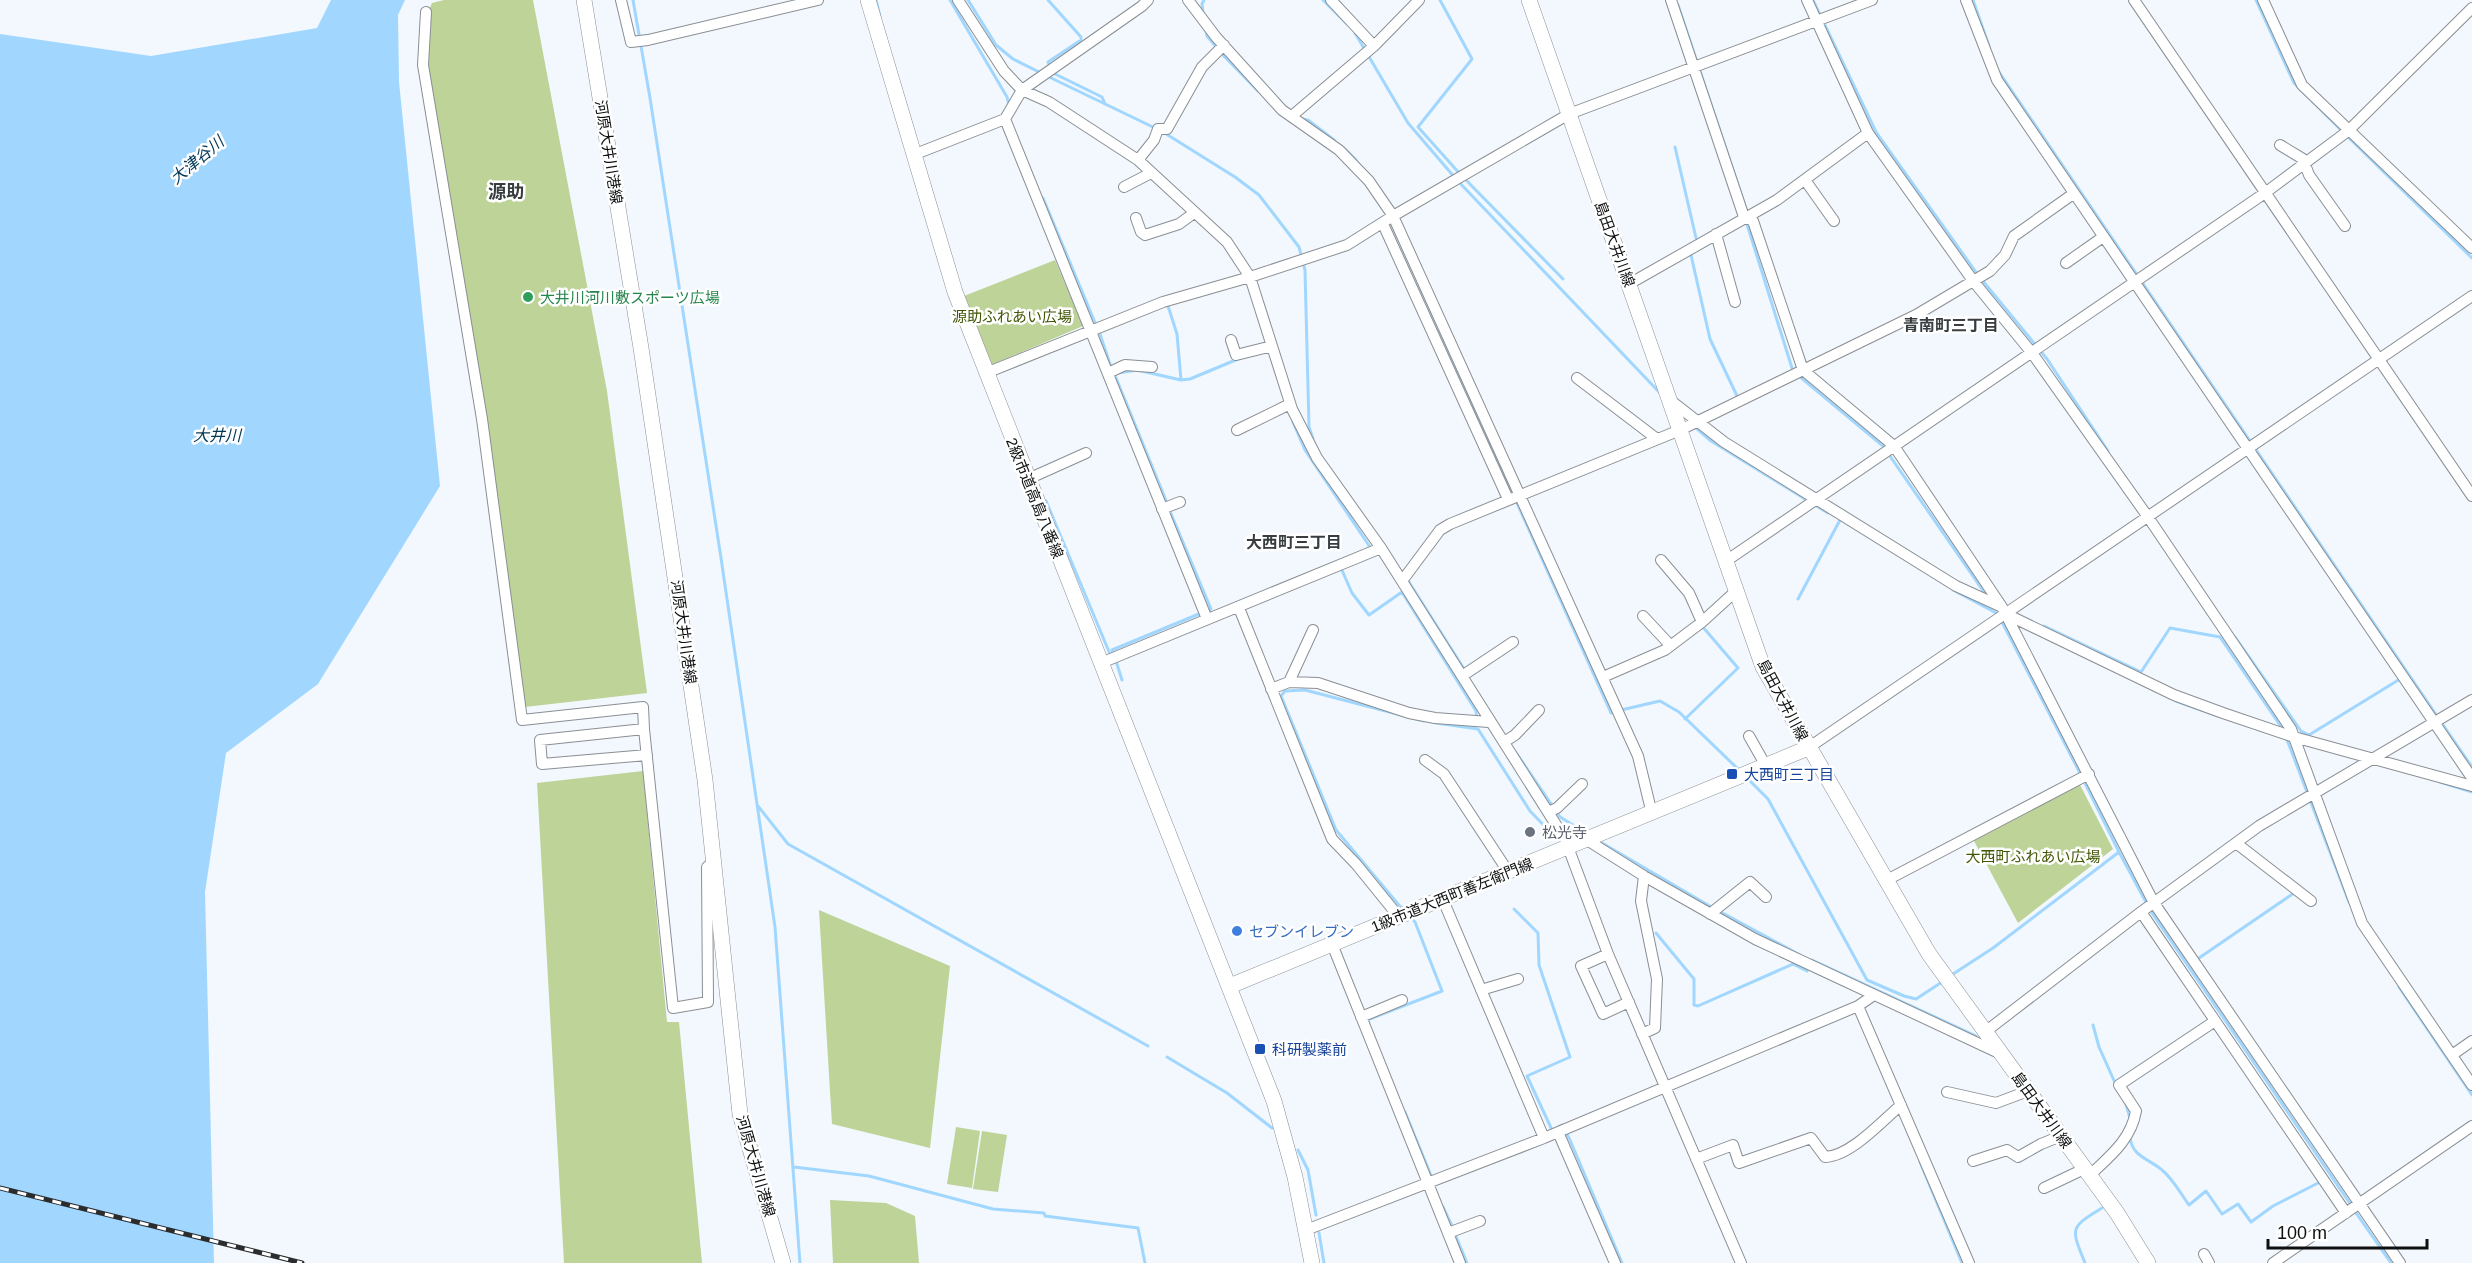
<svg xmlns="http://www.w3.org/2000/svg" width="2472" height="1263" viewBox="0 0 2472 1263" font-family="Arial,'Noto Sans JP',sans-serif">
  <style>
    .green { fill: #bdd397 }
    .water { fill: #a1d7ff }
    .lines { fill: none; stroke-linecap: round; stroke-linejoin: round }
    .stream { stroke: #a1d7ff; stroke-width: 3 }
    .street-casing { stroke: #8a8f94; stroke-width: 12 }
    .secondary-casing { stroke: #8a8f94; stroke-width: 16 }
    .street { stroke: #fff; stroke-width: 10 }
    .secondary { stroke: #fff; stroke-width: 15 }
    .rail-casing { stroke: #2a2c2e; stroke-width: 5 }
    .rail { stroke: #fff; stroke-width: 3; stroke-dasharray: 9; stroke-linecap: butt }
    .leisure-dot { fill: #2e9e5b; stroke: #fff; stroke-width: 2 }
    .transit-dot { fill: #1a4fb4; stroke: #fff; stroke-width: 2 }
    .worship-dot { fill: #6b7280; stroke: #fff; stroke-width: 2 }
    .shop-dot { fill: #3f7fe0; stroke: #fff; stroke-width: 2 }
    .labels { text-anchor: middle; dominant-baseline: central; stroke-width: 5; stroke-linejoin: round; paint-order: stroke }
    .street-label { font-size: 15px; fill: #0d0f10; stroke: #fff }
    .leisure-label { font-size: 15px; fill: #27864d; stroke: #fff; text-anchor: start }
    .park-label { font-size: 15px; fill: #415604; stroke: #fff }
    .transit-label { font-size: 15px; fill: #164399; stroke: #fff; text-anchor: start }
    .worship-label { font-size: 15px; fill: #5b616d; stroke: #fff; text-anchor: start }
    .shop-label { font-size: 15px; fill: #366cbe; stroke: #fff; text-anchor: start }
    .water-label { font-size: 16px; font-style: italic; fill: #003757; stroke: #fff }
    .neighbourhood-label { font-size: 16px; font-weight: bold; fill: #383d40; stroke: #fff }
    .quarter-label { font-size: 18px; font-weight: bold; fill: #383d40; stroke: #fff }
  </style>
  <rect width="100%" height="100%" fill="#f2f8fd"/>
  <!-- green -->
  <path class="green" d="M444,0h89l74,391 40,302 -122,14 -40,-301 -66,-374 13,-29z
    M1055,260l28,66 -92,39 -27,-69z
    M643,771l24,251h12l23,241h-138l-27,-480z
    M2079,783l34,66 -95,74 -45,-84z
    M819,910l131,56 -20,182 -98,-24z
    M956,1127l24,4 -8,57 -25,-4z
    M982,1131l25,4 -9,57 -25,-3z
    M830,1200l56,3 29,13 4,47h-86z"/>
  <!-- water -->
  <path class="water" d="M331,0h74l-7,15 1,67 41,404 -122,198 -92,69 -21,139 9,371h-214v-1229l151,22 166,-28z"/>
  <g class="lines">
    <!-- stream -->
    <path class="stream" d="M633,0l17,98 71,460 54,369 25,336
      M876,0l4,16
      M950,0l57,97 2,8
      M968,0l28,45 17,14 28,14
      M1048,0l33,37v3l-33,22 2,5
      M1323,0l24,24
      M1440,0l32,59 -54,68 42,47
      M1813,0l63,132 102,143
      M1973,0l16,46
      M2256,0l38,83 49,49
      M1678,5l68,204
      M1203,13l-1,-9 2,-4
      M1206,31l1,5 10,12
      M1355,33l53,90 48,56 204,214
      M1221,53l37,38
      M1999,72l438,644
      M1053,73l49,24 3,7
      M1047,76l110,53
      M1302,119l6,1 26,20
      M1163,132l72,45 24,18 40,52 6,23 4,157 4,12
      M2347,136l125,122
      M1675,147l21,91
      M1344,148l12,12
      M1465,179l98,100
      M1043,198l53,127
      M1746,221l46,147
      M1393,226l218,487 3,-1
      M1691,255l19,84 28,59
      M1982,280l65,79 61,92
      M1099,331l12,36
      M1114,373l53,130
      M1118,373l19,-3 44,10 -4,-46 -9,-28
      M1799,376l84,70 103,149
      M1181,380l9,-1 48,-20
      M1293,422l12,28 65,97 -2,1
      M1695,427l16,14 99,61
      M1046,501l64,153
      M1815,505l13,8
      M1341,568l11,25 17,22 33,-23 74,119 1,9
      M1407,579l59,93
      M1953,590l47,25
      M1798,599l42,-79
      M2000,618l81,157
      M2044,626l97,46 29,-44 50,9 64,94
      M2235,637l66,94 8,4 91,-56
      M1114,654l-2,-4 99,-41 -42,-100
      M1116,661l6,19
      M2176,701l42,15
      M1621,710l39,-9 19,11 60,58
      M1685,719l53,-51 -36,-42
      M2441,722l31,45
      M1436,723l42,6
      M1478,729l52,82 28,29 3,-1
      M2286,737l63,165
      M1517,754l43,63 26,16
      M1748,779l20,20 99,181 37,16 12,3 26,-17
      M2084,781l35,71
      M2440,782l32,10
      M758,806l30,38 360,202
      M1567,836l13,-6
      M1602,843l111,65
      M1514,909l24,24 1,32 31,92 -43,19 25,54
      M1403,910l-67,-80 -55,-134 4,-5 20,-1 119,31
      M2150,910l201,295
      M1719,911l81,44
      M1656,933l38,46v26l4,1 95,-42 14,7
      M2199,958l95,-65
      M1812,960l164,76
      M1950,976l43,-28 126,-96 28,52
      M2399,987l73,108
      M1369,1023l-2,-3 75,-29 -27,-69 -5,-5
      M2093,1025l6,22 17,38
      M1167,1057l60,36 45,35
      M2126,1104l4,14
      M1405,1112l27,66
      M1558,1127l4,-2 8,15 52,123
      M2130,1136c1,21 20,23 32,34 11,9 19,24 27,35l17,-14 16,23 16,-10 13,18 22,-16 47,-24
      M1298,1150l10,20 8,45
      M1920,1162l42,101
      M794,1167l75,9 124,33 51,4 1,3 93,12 7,35
      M1443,1207l10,21
      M2354,1210l37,53
      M1319,1233l5,30
      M1455,1234l12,29
      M2085,1263c-14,-35 -16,-35 17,-55"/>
    <!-- street casing -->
    <g class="street-casing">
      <path id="street" d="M621,0l10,42 17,-2 170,-40
        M958,0l46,71 18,19 27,12 89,58 89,82 23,35 42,132 25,49 64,90 184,291 43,115 133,309
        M1188,0l28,37 66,73 57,40 30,31 24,35 245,540 14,58
        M1331,0l43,46
        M1671,0l73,217 9,4 50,149 91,76 108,161 152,296 246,360
        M1807,0l61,133 106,149 58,71 116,164 143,212 71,194 110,162
        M1966,0l31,80 475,698
        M2134,0l338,496
        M2263,0l39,85 170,163
        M426,12l-3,53 59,354 40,301 121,-13 1,22
        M1293,115l81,-69 45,-46
        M1005,119l202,500
        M2280,145l23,14 6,16 36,51
        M913,155l92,-36 17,-29 120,-84 6,-6
        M1138,160l16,-20 4,-11h9l35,-62 22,-22
        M1805,180l29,41
        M1124,187l27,-14
        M1136,218l5,14 4,3 34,-11 15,-11
        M1383,224l125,275
        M1716,234l19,68
        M2066,263l37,-26
        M1629,284l148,-84 91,-67
        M1231,340l5,15 36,-9
        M986,373l177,-71 87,-25 97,-32 46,-29 176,-102 303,-114
        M1108,373l17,-8 27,2
        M1577,378l80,61
        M1670,400l54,42 232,144 46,21
        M1237,430l53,-26
        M1028,479l58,-26
        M1162,509l18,-7
        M1661,560l28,33 13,29
        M1726,561l539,-368 83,-62 124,-123
        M1402,581l38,-51 10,-6 230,-94 236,-115 74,-44 15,-16 9,-19 59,-42
        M1239,608l93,231 24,25 43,53
        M2008,615l166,80 49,18 71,24 178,49
        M1643,616l27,29
        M1101,663l280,-115
        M1462,676l51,-34
        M1603,677l62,-27 37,-28 34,-31
        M1289,682l24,-52
        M1271,689l18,-7 29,1 91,30 26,5 54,4
        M1749,736l17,30
        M1504,742l11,-7 24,-25
        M1808,748l664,-452
        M647,755l-105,9 -2,-24 104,-11 29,279 35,-6 -1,-135 4,-3
        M1425,760l19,14 65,99
        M1548,812l9,-4 25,-24
        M1587,840l57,36 111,63 246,115
        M2236,843l75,58
        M1885,881l204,-107
        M1443,900l101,238
        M2141,912l205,301
        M1710,914l40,-32 16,15
        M1332,944l128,319
        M1608,954l-27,12 22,48 26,-12
        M1481,990l37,-11
        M1858,1006l111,257
        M1361,1017l41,-17
        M1985,1032l156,-120 118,-86 213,-126
        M1642,1034l13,-6 2,-49 -16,-78 3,-25
        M2452,1055l20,-14
        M1947,1092l49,11 32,-12
        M1558,1132l57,131
        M1696,1159l37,-14 6,18 72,-25 14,19c26,-1 57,-36 76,-52
        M1973,1161l34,-11 11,7 23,-13 20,-8
        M2089,1176c21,-20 42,-36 47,-65l-17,-26 96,-64
        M2044,1188l40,-19
        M1306,1230l238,-92 314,-132 16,-11
        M1448,1233l32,-12
        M2204,1254l5,9
        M2273,1263l199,-137"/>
    </g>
    <!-- secondary casing -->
    <g class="secondary-casing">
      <path id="secondary" d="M584,0l57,348 64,432 35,334 43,149
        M868,0l87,292 319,809 21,76 17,86
        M1529,0l234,667 166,287 188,259 31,50
        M1230,986l578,-238"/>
    </g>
    <!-- street -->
    <use href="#street" class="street"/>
    <!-- secondary -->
    <use href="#secondary" class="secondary"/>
    <!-- rail casing -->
    <g class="rail-casing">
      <path id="rail" d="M0,1188l302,75"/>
    </g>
    <!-- rail -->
    <use href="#rail" class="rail"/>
  </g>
  <!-- markers -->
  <circle class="leisure-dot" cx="528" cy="297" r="6"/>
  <g class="transit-dot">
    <rect x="1726" y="768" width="12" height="12" rx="3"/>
    <rect x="1254" y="1043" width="12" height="12" rx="3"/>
  </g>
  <circle class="worship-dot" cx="1530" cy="832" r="6"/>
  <circle class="shop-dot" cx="1237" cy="931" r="6"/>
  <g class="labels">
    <!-- street labels -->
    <g class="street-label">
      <text transform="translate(609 152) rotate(81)">河原大井川港線</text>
      <text transform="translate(1615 244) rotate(70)">島田大井川線</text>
      <text transform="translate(1035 498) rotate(68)">2級市道高島八番線</text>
      <text transform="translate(684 632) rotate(82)">河原大井川港線</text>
      <text transform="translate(1783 700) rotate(62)">島田大井川線</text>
      <text transform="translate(1452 895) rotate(-22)">1級市道大西町善左衛門線</text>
      <text transform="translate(2042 1110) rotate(54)">島田大井川線</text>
      <text transform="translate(756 1166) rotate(74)">河原大井川港線</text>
    </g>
    <!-- leisure labels -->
    <g class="leisure-label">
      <text x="540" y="297">大井川河川敷スポーツ広場</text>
    </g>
    <!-- park labels -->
    <g class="park-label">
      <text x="1012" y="316">源助ふれあい広場</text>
      <text x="2033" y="856">大西町ふれあい広場</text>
    </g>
    <!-- transit labels -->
    <g class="transit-label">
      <text x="1744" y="774">大西町三丁目</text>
      <text x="1272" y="1049">科研製薬前</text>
    </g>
    <!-- worship labels -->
    <g class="worship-label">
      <text x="1542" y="832">松光寺</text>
    </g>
    <!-- shop labels -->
    <g class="shop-label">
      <text x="1249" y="931">セブンイレブン</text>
    </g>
    <!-- water labels -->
    <g class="water-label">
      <text transform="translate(197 160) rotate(-40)">大津谷川</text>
      <text x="217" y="435">大井川</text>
    </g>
    <!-- neighbourhood labels -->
    <g class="neighbourhood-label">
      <text x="1951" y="325">青南町三丁目</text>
      <text x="1294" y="542">大西町三丁目</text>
    </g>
    <!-- quarter labels -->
    <g class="quarter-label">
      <text x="506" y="192">源助</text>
    </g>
  </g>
  <!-- scale -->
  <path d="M2268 1239v9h159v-9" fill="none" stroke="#0d0f10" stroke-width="3"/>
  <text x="2277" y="1239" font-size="18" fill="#0d0f10" stroke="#ffffff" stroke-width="4.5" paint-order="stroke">100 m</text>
</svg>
